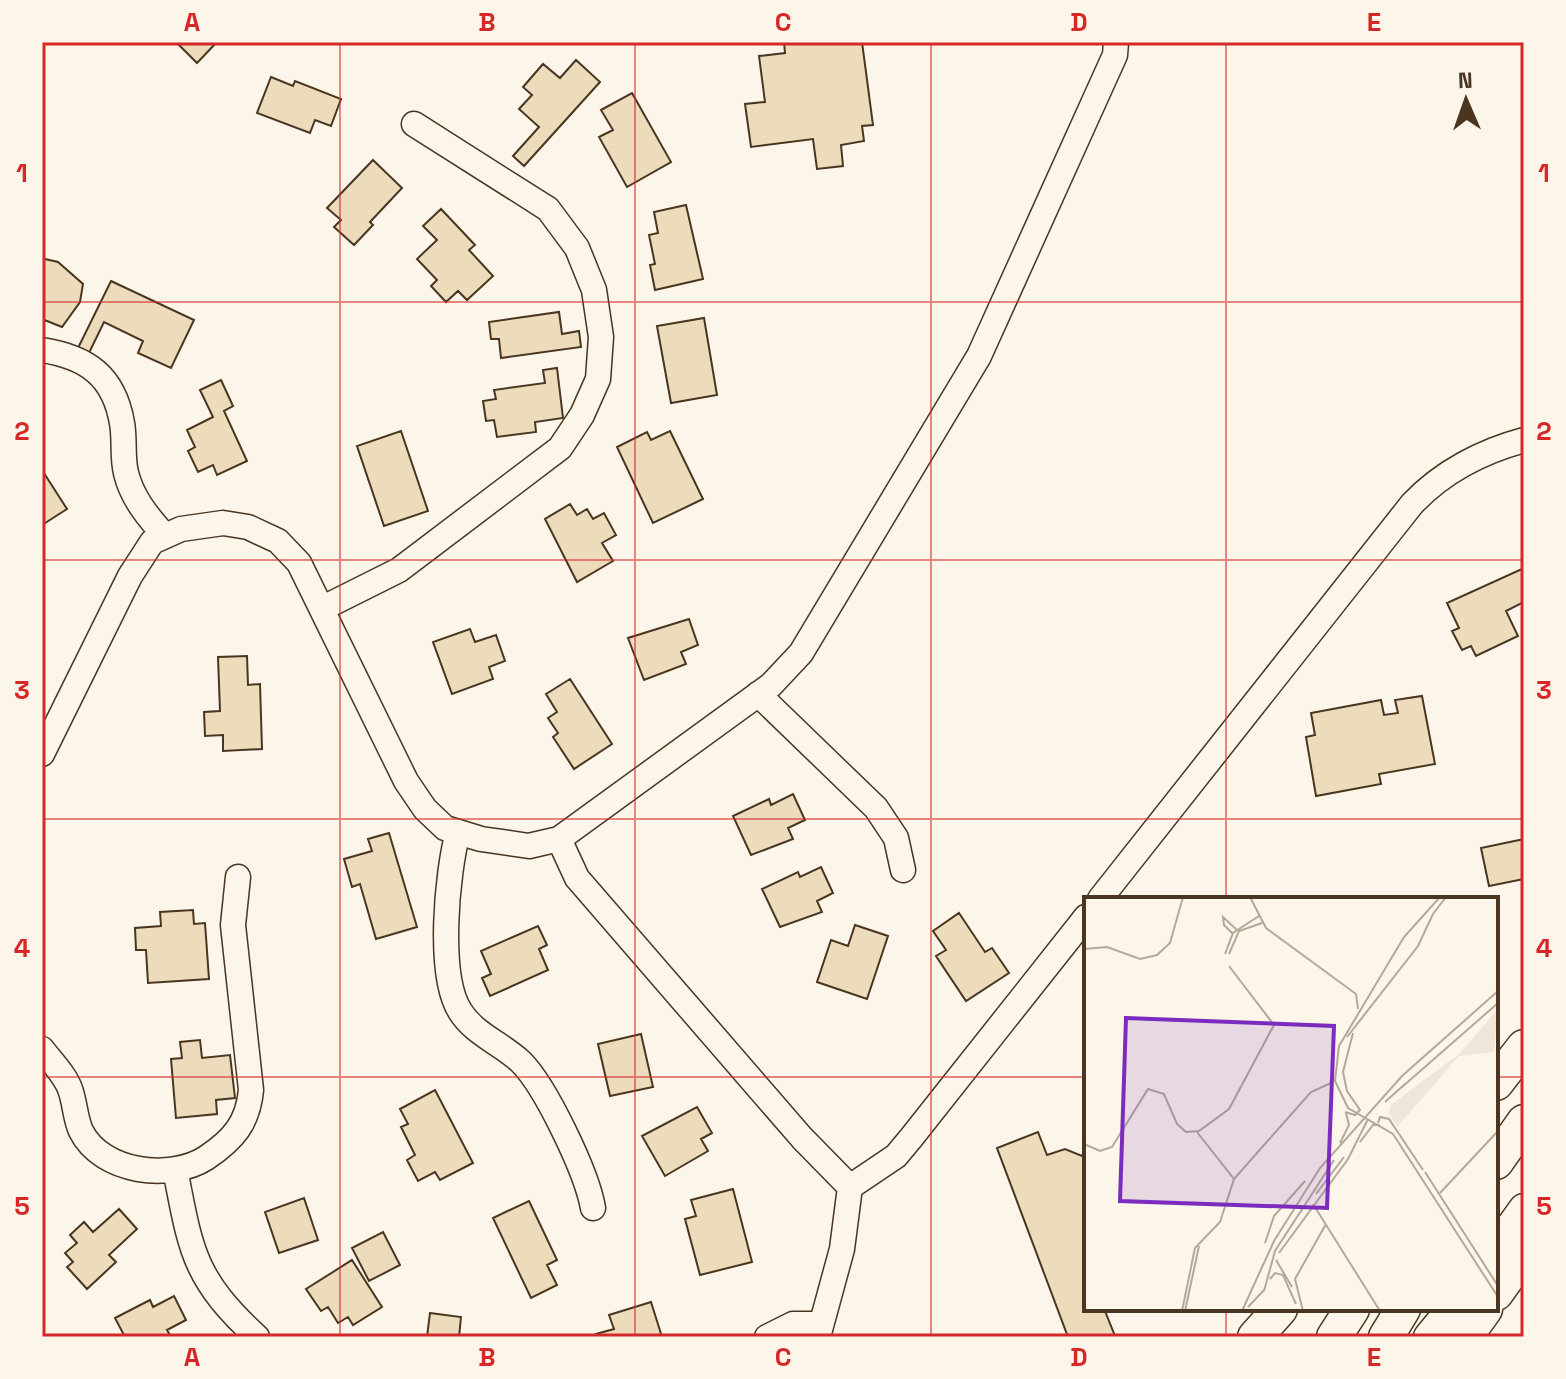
<svg xmlns="http://www.w3.org/2000/svg" width="1566" height="1379" viewBox="0 0 1566 1379" font-family="'Space Grotesk',sans-serif">
  <style>
    .building { fill: #ecdcbc; stroke: #4a3520; stroke-width: 2 }
    .lines { fill: none; stroke-linecap: round; stroke-linejoin: round }
    .minor-casing { stroke: #4a3520; stroke-width: 27 }
    .major-casing { stroke: #4a3520; stroke-width: 33 }
    .highway-casing { stroke: #4a3520; stroke-width: 37 }
    .minor { stroke: #fbf6e9; stroke-width: 24 }
    .major { stroke: #fbf6e9; stroke-width: 30 }
    .highway { stroke: #fbf6e9; stroke-width: 34 }
    .grid { fill: none; stroke: #d62828; stroke-width: 2; stroke-opacity: 0.55 }
    .inset-road { fill: none; stroke: #b4a999; stroke-width: 2 }
    .view { fill: #7b2cbf; fill-opacity: 0.15; stroke: #7b2cbf; stroke-width: 4 }
    .inset-edge { fill: none; stroke: #4a3520; stroke-width: 4 }
    .neatline { fill: none; stroke: #d62828; stroke-width: 3 }
    .grid-label { font-size: 26px; text-anchor: middle; font-weight: bold; fill: #d62828 }
  </style>
  <rect width="100%" height="100%" fill="#fbf6e9"/>
  <!-- building -->
  <path class="building" d="M176,42h41l-20,21z
    M784,42h78l11,83 -11,1 2,15 -23,4 2,21 -26,3 -4,-30 -62,8 -6,-43 20,-2 -6,-46 26,-3z
    M576,60l24,22 -76,84 -11,-10 26,-29 -20,-18 13,-14 -9,-8 20,-23 17,14z
    M271,77l22,9 2,-5 46,18 -10,27 -16,-6 -5,13 -53,-20z
    M632,93l39,69 -44,25 -28,-50 14,-7 -12,-20z
    M373,160l29,28 -32,34 3,3 -19,20 -20,-18 7,-7 -14,-12z
    M686,205l17,74 -48,11 -5,-25 5,-1 -6,-29 9,-2 -4,-21z
    M441,209l34,36 -6,5 24,26 -26,24 -9,-9 -12,11 -15,-16 6,-6 -20,-21 20,-19 -14,-14z
    M45,259l13,3 25,22 -3,18 -18,25 -20,-8v-57z
    M111,281l83,39 -23,48 -33,-15 5,-12 -39,-19 -16,33 -11,-5z
    M559,312l3,22 17,-3 2,16 -80,11 -2,-19h-8l-2,-17z
    M704,318l13,77 -46,8 -14,-77z
    M557,368l6,50 -28,4 1,10 -39,5 -3,-17 -8,1 -3,-20 13,-2 -2,-9 51,-7 -2,-13z
    M221,380l12,26 -9,5 23,50 -30,14 -4,-10 -15,7 -10,-21 7,-4 -8,-17 26,-13 -13,-27z
    M401,431l27,80 -44,15 -27,-80z
    M670,431l33,68 -50,24 -36,-76 30,-15 4,8z
    M42,470l25,39 -25,16z
    M570,504l7,11 10,-6 6,10 11,-6 12,22 -14,8 11,18 -36,21 -32,-63z
    M1524,568v34l-18,9 12,25 -42,20 -5,-10 -9,4 -10,-19 7,-3 -12,-25z
    M689,619l9,26 -17,7 5,12 -42,16 -16,-42z
    M470,629l5,13 21,-7 9,26 -16,6 4,12 -41,15 -19,-52z
    M247,656l1,29 12,-1 2,65 -39,2v-16l-18,1 -1,-24 16,-1 -2,-54z
    M570,679l42,65 -38,25 -21,-32 5,-4 -10,-15 9,-6 -11,-18z
    M1422,696l13,68 -56,10 2,10 -65,12 -10,-59 9,-2 -4,-22 70,-13 3,15 14,-2 -3,-13z
    M793,794l12,26 -17,8 5,11 -42,16 -18,-39 36,-17 2,6z
    M389,833l28,94 -41,12 -16,-55 -8,3 -8,-28 28,-8 -4,-12z
    M1524,839v40l-35,7 -8,-38z
    M821,867l12,26 -16,8 5,11 -42,15 -18,-38 36,-17 2,5z
    M193,910l1,14 11,-1 4,56 -61,4 -2,-33h-10l-1,-22 26,-2 -1,-14z
    M959,913l26,39 7,-4 17,25 -43,28 -30,-45 10,-6 -13,-19z
    M855,925l33,11 -21,63 -50,-17 14,-42 17,6z
    M538,926l9,19 -8,4 9,21 -58,26 -8,-18 9,-4 -10,-23z
    M641,1034l12,53 -43,9 -12,-52z
    M200,1040l2,18 28,-3 5,43 -19,2 1,14 -41,4 -5,-59 11,-1 -2,-16z
    M435,1090l38,73 -33,17 -5,-8 -17,9 -11,-21 8,-5 -14,-28 7,-3 -8,-15z
    M697,1107l15,26 -11,6 7,12 -43,25 -23,-40z
    M1038,1132l9,23 18,-6 17,7 4,-10v163h25l-6,2 10,25 -4,1h-43l-71,-189z
    M733,1189l19,73 -52,13 -15,-56 11,-3 -5,-16z
    M304,1198l14,42 -39,13 -14,-41z
    M529,1201l28,59 -10,5 10,20 -26,13 -38,-80z
    M119,1209l18,20 -28,26 7,7 -29,27 -20,-22 6,-5 -8,-9 12,-10 -7,-8 14,-13 9,10z
    M383,1232l17,33 -31,16 -17,-33z
    M352,1260l30,47 -29,18 -5,-8 -10,6 -10,-16 -7,4 -15,-22z
    M174,1296l12,24 -19,10 4,7h-46l-10,-19 35,-18 3,7z
    M651,1302l11,35h-65l-1,-3 18,-5 -5,-14z
    M430,1313l31,4 -2,20h-32z"/>
  <g class="lines">
    <!-- minor casing -->
    <g class="minor-casing">
      <path id="minor" d="M42,350c45,7 72,26 80,73 3,16 0,34 4,50 6,25 22,44 39,63
        M323,608l76,-38 161,-122 22,-33 16,-36 3,-42 -7,-47 -17,-42 -29,-39 -134,-85
        M758,694l118,114 20,30 7,32
        M42,754l88,-178 22,-34 29,-13 42,-6 25,4 30,14 21,22 107,218 19,28 20,19 36,11 48,7 30,-7 212,-154 30,-32 178,-297 136,-301 1,-13
        M458,832c-11,40 -21,143 2,179 14,23 42,33 61,51 25,25 66,111 72,146
        M559,839l18,39 225,260 48,49
        M1100,899l312,-395c30,-32 71,-53 112,-64
        M42,1049c9,12 23,26 28,40 5,13 5,29 11,42 21,42 89,50 125,27 27,-18 42,-35 45,-68l-18,-165 5,-48
        M175,1169c16,82 18,109 82,168
        M850,1187l46,-31 15,-18 175,-221
        M767,1337l26,-13h28
        M818,1337l24,-88 8,-62"/>
    </g>
    <!-- major casing -->
    <g class="major-casing">
      <path id="major" d="M1496,1248l28,-39
        M1429,1337l23,-28"/>
    </g>
    <!-- highway casing -->
    <g class="highway-casing">
      <path id="highway" d="M1496,1083l28,-36
        M1496,1162l28,-40
        M1496,1293l28,-39
        M1255,1337l25,-28
        M1334,1337l18,-28
        M1386,1337l17,-28
        M1465,1337l20,-28"/>
    </g>
    <!-- minor -->
    <use href="#minor" class="minor"/>
    <!-- major -->
    <use href="#major" class="major"/>
    <!-- highway -->
    <use href="#highway" class="highway"/>
  </g>
  <!-- grid -->
  <path class="grid" d="M340,42v1295M635,42v1295M931,42v1295M1226,42v857M42,302h1482M42,560h1482M42,819h1482M42,1077h1044M1496,1077h28M1226,1309v28"/>
  <!-- overview -->
  <g transform="translate(1084 897)">
    <rect width="414" height="414" fill="#fbf6e9"/>
    <path d="M414,112l-4,43 -35,4 -62,71 -8,-15 3,-8 67,-50z" fill="#ede6d9"/>
    <path class="inset-road" d="M166,0l16,31 90,66 2,15M356,0l-36,40 -65,109 -4,35 13,27 45,26 105,163M148,36l-8,-8 -1,-8 14,13M0,52l23,-2 33,12 17,-4 13,-12 13,-46M141,57l8,-21 26,-17M145,57l10,-23 23,-8M263,140l71,-91 15,-32 13,-17M318,190l96,-84M301,205l20,-18M261,215l10,3 5,-5 -13,-19 -4,-19 10,-39M294,226l2,-6 9,2 34,51M113,235l37,47M276,245l13,-17h7M256,246l9,-18 -3,-12M0,247l16,7 12,-4 36,-58 16,5 13,30 9,8 13,-1 30,-22 45,-84 -45,-59M341,275l73,114M356,296l58,-62M232,297l28,-37M229,307l67,107M181,346l9,-27 31,-35M195,356l69,-94 20,-40M192,363l16,27M186,382l5,-6 8,2 13,29M180,394l11,-40 59,-91M164,410l17,-18M98,414l13,-63 25,-26 14,-43 77,-87 20,-9M101,414l14,-65M158,414l32,-70 46,-73 82,-92 96,-85M219,414l-8,-32 31,-55"/>
    <path class="view" d="M42,121l208,8 -7,182 -207,-7z"/>
    <rect width="414" height="414" class="inset-edge"/>
  </g>
  <!-- border -->
  <rect width="1566" height="1379" fill="none" stroke="#fbf6e9" stroke-width="88"/>
  <!-- north arrow -->
  <g transform="translate(1466 100) rotate(358)" stroke="#fbf6e9" stroke-width="6" paint-order="stroke">
  <path d="M0-6L14 30L0 20L-14 30Z" fill="#4a3520"/>
  <text y="-12" font-size="22" font-weight="bold" text-anchor="middle" fill="#4a3520">N</text>
  </g>
  <rect x="44" y="44" width="1478" height="1291" class="neatline"/>
  <g class="grid-label">
    <text x="192" y="31">A</text>
    <text x="487" y="31">B</text>
    <text x="783" y="31">C</text>
    <text x="1079" y="31">D</text>
    <text x="1374" y="31">E</text>
    <text x="22" y="182">1</text>
    <text x="1544" y="182">1</text>
    <text x="22" y="440">2</text>
    <text x="1544" y="440">2</text>
    <text x="22" y="699">3</text>
    <text x="1544" y="699">3</text>
    <text x="22" y="957">4</text>
    <text x="1544" y="957">4</text>
    <text x="22" y="1215">5</text>
    <text x="1544" y="1215">5</text>
    <text x="192" y="1366">A</text>
    <text x="487" y="1366">B</text>
    <text x="783" y="1366">C</text>
    <text x="1079" y="1366">D</text>
    <text x="1374" y="1366">E</text>
  </g>
</svg>
